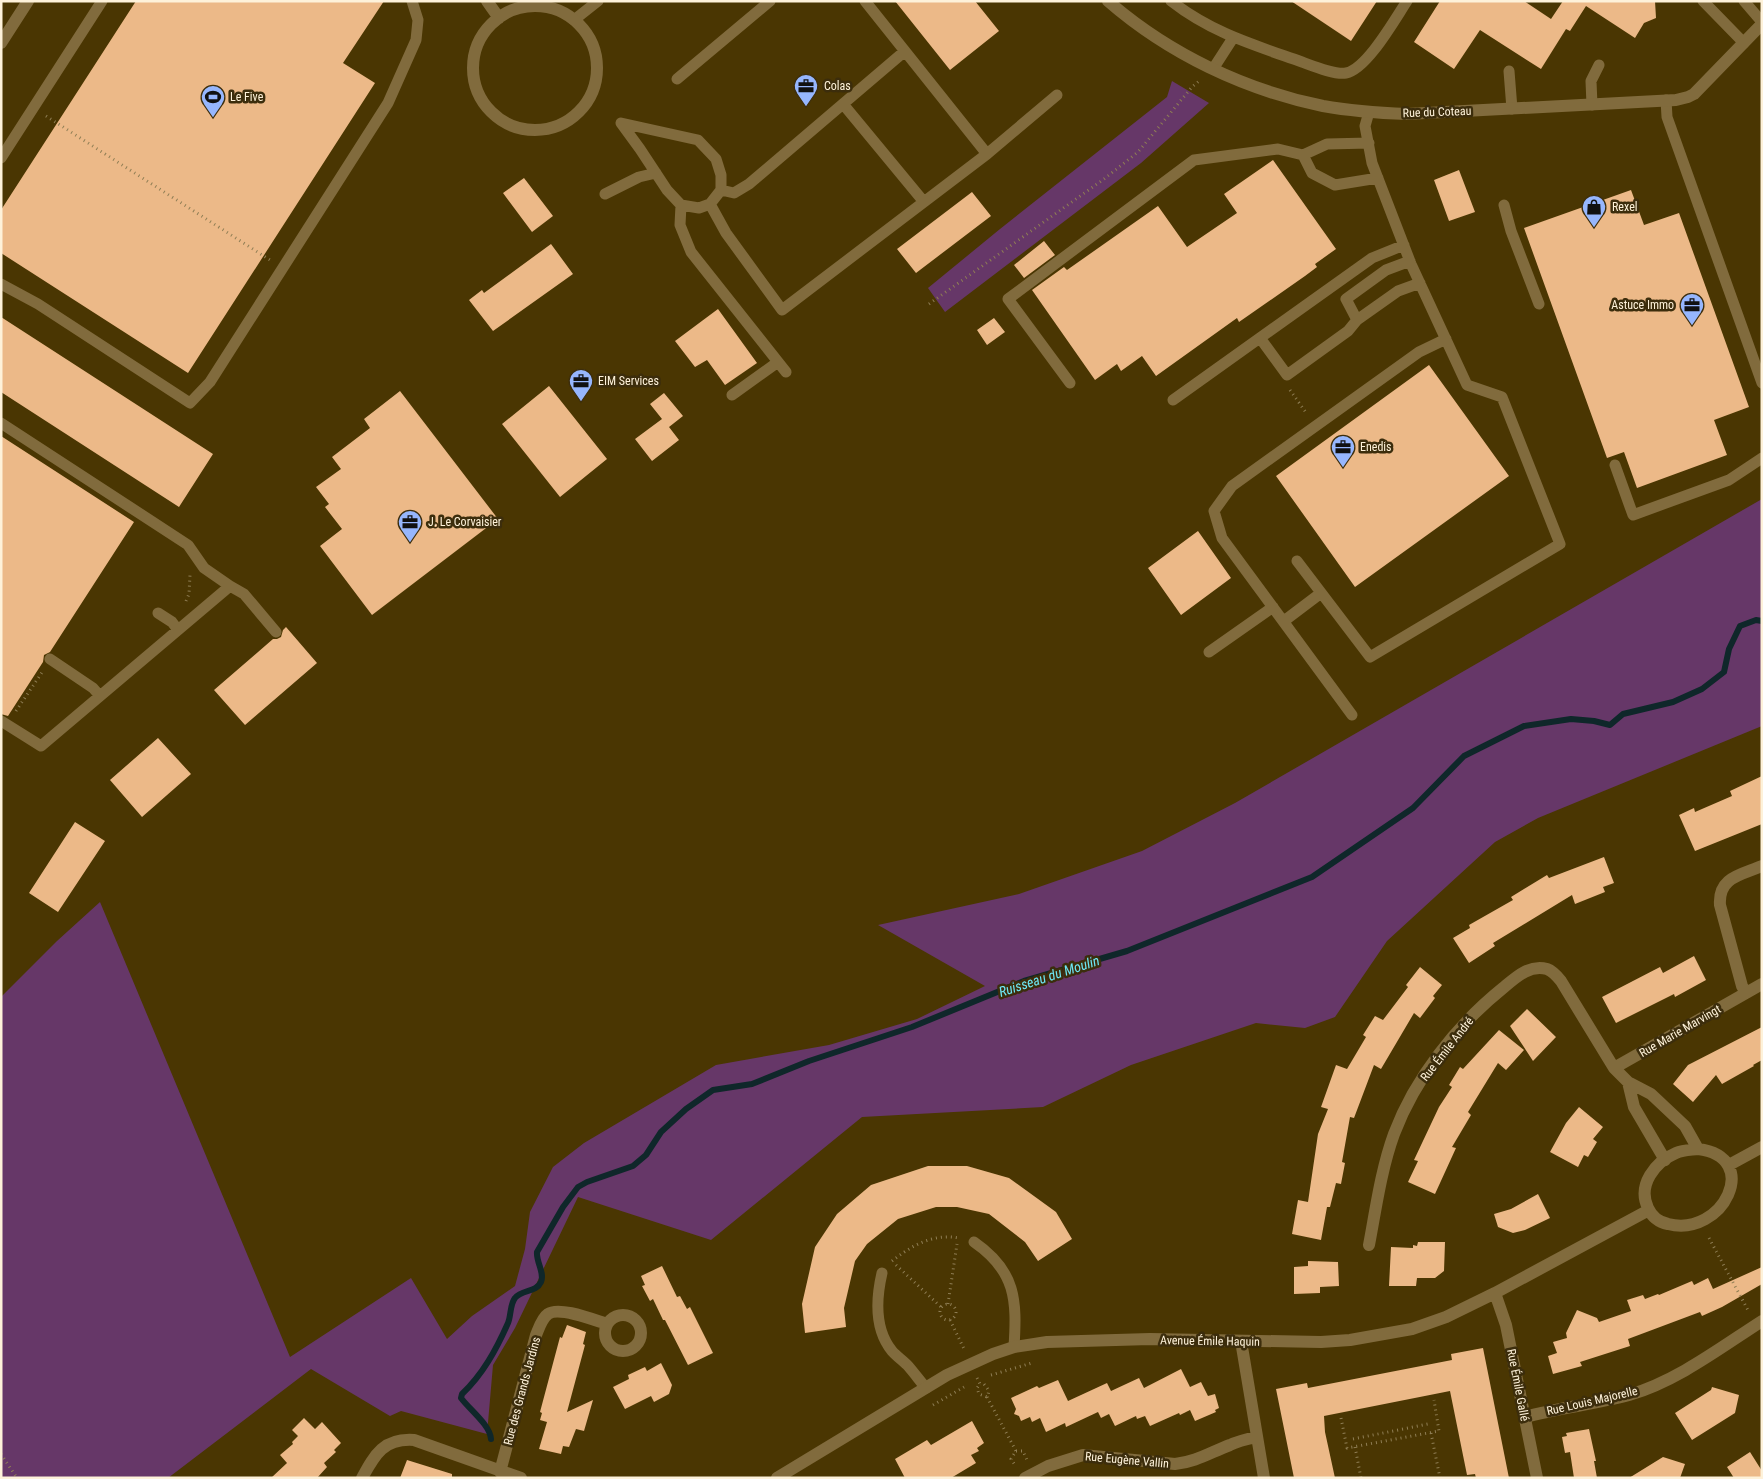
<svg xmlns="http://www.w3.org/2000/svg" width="1763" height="1479" viewBox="0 0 1763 1479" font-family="'Roboto Condensed',sans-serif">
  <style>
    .green { fill: #663768 }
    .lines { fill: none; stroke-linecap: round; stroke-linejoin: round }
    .stream { stroke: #0f272a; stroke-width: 6 }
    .building { fill: #ecb988 }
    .path { stroke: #8f7e55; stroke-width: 3; stroke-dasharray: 1 4; stroke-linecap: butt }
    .service { stroke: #816b3d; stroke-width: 11 }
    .minor { stroke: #816b3d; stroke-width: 12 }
    .tertiary { stroke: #816b3d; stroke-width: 12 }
    .labels { text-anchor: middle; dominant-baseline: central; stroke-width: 5; stroke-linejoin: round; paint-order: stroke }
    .poi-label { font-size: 12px; fill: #fef2da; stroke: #3c2d0c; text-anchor: start }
    .street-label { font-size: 12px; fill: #fef2da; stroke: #3c2d0c }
    .water-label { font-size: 14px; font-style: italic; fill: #6ee8f6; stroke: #3c2d0c }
  </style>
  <rect width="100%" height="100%" fill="#4a3602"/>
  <!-- green -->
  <path class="green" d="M1172,81l37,22 -68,60 -196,149 -17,-24 72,-59 167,-132z
    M1762,499v227l-224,92 -43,24 -108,99 -52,76 -30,11 -49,-5 -125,42 -88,42 -181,10 -151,123 -133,-43 -63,131 -22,37 -6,69 -86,-23 -11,5 -79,-47 -143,109h-167v-481l56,-56 43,-39 190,455 121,-79 36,61 25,-23 43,-30 10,-37 5,-37 23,-45 31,-24 132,-78 113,-20 88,-26 68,-33 -107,-61 141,-31 123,-43 93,-48z"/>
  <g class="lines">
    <!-- stream -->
    <path class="stream" d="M491,1439c-1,-14 -21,-29 -30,-41l1,-4c21,-20 34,-44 46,-71 3,-7 2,-19 7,-25 7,-9 21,-5 26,-16 4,-9 -5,-20 -4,-30l26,-45 15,-20 9,-5 46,-16 13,-11 15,-23 25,-23 27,-19 39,-6 57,-23 103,-34 112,-46 103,-30 185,-74 101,-69 51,-52 60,-30 47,-7 23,2 16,4 13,-11 50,-12 29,-13 22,-17 5,-23 11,-23 16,-6 6,1"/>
  </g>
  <!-- building -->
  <path class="building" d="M136,1h248l-41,62 32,20 -187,290 -187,-120v-43z
    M895,1h80l24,30 -49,39z
    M1291,1h86l-26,40z
    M1440,1h84l27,18 12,-18h92l1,17 -12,5 -9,15 -49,-32 -16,25 -4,-2 -25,40 -61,-39 -26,39 -40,-27z
    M1273,160l63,89 -21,15 2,3 -12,9 -66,46 -2,-4 -81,58 -14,-20 -21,15 -4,-7 -22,16 -63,-90 32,-23 3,3 91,-64 29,41 50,-34 -13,-19z
    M1459,170l16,42 -26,9 -15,-41z
    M524,178l29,38 -21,16 -29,-39z
    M1631,190l13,35 35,-12 70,194 -35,13 13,35 -90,33 -13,-36 -17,6 -83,-230z
    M972,192l19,24 -75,57 -19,-24z
    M1044,241l11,14 -31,23 -10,-13z
    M551,244l22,30 -80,57 -24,-31 13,-10 2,3z
    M718,309l39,54 -32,22 -18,-25 -12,7 -20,-26z
    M1,317l212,137 -34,53 -178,-115z
    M994,318l11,14 -18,13 -10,-15z
    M1429,365l80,111 -154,111 -79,-111z
    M549,386l58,73 -47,38 -58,-73z
    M400,391l98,128 -126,96 -52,-69 22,-17 -17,-22 4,-3 -13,-17 25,-18 -9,-12 38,-29 -6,-9z
    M664,393l19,23 -14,11 10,13 -27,21 -17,-22 27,-20 -12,-15z
    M1,436l133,86 -84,130 -6,3 -1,7 -35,54 -7,-2z
    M1198,531l33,47 -50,37 -33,-47z
    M286,627l31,36 -72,62 -31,-35 59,-51h4l4,-2 2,-7z
    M158,738l33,36 -49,43 -32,-37z
    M1762,776v48l-67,27 -16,-36 15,-7 1,4 37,-16 -2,-5z
    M75,822l30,19 -47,71 -29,-19z
    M1604,857l10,26 -11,4 2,5 -30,12 -3,-9 -79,48 2,3 -26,17 -16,-25 17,-10 -1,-3 44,-25 -2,-3 36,-22 2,3z
    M1694,956l12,24 -31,17 -1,-3 -58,29 -14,-26 58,-30 3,6z
    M1420,967l22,18 -9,11 2,2 -15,20 -6,-5 -33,56 -7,-4 -20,53 -4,-1 -8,45 3,1 -4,21 -5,-1 -6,24h-3l-6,33 -29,-6 6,-34 10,2 10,-68 10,-25 -7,-2 15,-42 11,4 19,-32 -3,-2 12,-19 8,4 25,-33 -2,-2z
    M1527,1009l29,28 -23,24 -23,-35z
    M1762,1027v33l-9,5 1,1 -32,18 -6,-9 -23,27 -20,-18 15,-19z
    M1499,1030l25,20 -18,20 -8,-7 -30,49 3,3 -19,32 4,1 -21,46 -27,-12 10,-21 -4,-1 25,-53 13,-20 -3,-2 11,-18 3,2z
    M1579,1107l24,20 -10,12 4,3 -9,15 -4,-2 -6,12 -28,-15 16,-29z
    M928,1166h39l42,12 47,34 16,27 -34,22 -13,-19 -36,-28 -32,-7h-21l-38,12 -31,25 -12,17 -11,47 2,19 -41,6 -3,-29 13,-57 22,-33 34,-29z
    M1538,1194l12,24 -25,12 -12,3 -15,-6 -4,-13 17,-5z
    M1418,1242h27l-1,29 -9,7h-18l-1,8h-27l2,-39 22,1v-3l4,1z
    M1308,1261l30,1 1,24 -19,1v6l-26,1v-27l14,-1z
    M662,1266l15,31 3,-1 7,13 3,-2 23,46 -25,12 -23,-45h-2l-10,-21 -3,2 -8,-15 3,-1 -4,-9z
    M1762,1267v17l-40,23 -20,9 -2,-4 -72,27 2,7 -50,16 2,4 -29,8 -5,-18 9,-3 -4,-11 14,-4 -1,-5 11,-23 20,8 2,4 32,-11 -4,-11 16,-5 2,4 13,-5 1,1 33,-14 2,4 14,-7 5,11z
    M567,1325l19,7 -3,12 2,1 -18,67 26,-12 -9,31 -8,-2 -7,18 -6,-1 -2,8 -22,-5 8,-27 -7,-2 2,-7 -2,-1 20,-75 2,1z
    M1483,1348l26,130h-33l-1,-4 -8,1 -17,-84 -126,25 1,16 10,46h-41l-18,-89 31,-6 1,5 144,-28 -1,-6z
    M661,1363l11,22 -3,9 -15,8 -3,-6 -26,13 -12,-22 16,-8 -1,-4 17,-8 2,4z
    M1181,1369l9,18 11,-5 7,14 7,-2 4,14 -4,2 1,2 -21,9 -5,-11 -10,5 -1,-2 -29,13 -5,-10 -8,3 -1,-3 -21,10 -6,-12 -8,4 -3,-6 -32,15 -1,-4 -19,9 -6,-14 -8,4 -2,-5 -9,4 -2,-5 -5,-2 2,-5 -5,-11 26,-12 2,2 19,-8 10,21 39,-18 4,8 28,-13 5,10z
    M1712,1387l27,8 -4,18 -43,27 -17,-27 36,-23z
    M304,1418l11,11 7,-7 19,21 -7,7 2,2 -12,11 3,4 -10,11h-46l16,-15 -7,-8 13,-11 -1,-2 6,-6 -6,-6z
    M972,1421l12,22 -7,5 2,3 -8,4 5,8 -25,15h-46l-10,-19 32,-19 4,5z
    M1589,1429l7,32h-2l3,17h-23l-4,-26 -5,1 -3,-16 5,-1 -1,-3z
    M1750,1452l12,19v7h-28l-7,-11z
    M1663,1457l22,7 -5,14h-51z
    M407,1460l45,14v4h-52z"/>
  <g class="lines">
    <!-- path -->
    <path class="path" d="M46,116l224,144
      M929,304l175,-125 34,-27 54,-65 7,-6
      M1290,390l17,24
      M186,601l3,-7 1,-19
      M16,711l27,-40
      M1709,1238l40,74
      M892,1261c19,-15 41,-28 67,-23
      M896,1265l45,42
      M940 1312a8 8 0 1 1 16 0a8 8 0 1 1-16 0Z
      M948,1304l9,-60
      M950,1320l14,29
      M991,1375l41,-12
      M977,1378l3,6 -3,4 2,6 8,3c3,-6 1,-8 -3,-13h-4
      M987,1397l29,54 -5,8 4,6
      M933,1405l31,-18
      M1341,1418l6,30 92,-17 -5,-31
      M1431,1433l9,45
      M1353,1439l75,-15
      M1355,1447l6,31
      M1016,1451h7l4,9
      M1,1454l16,24"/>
    <!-- service -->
    <path class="service" d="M865,1l122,153
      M1171,1c41,32 83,44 131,61 11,4 33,13 44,11 21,-4 49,-54 61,-72
      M1703,1l41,42
      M1744,1l18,21
      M574,20l24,-19
      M1213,69l20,-31
      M1509,71l3,38
      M677,79l93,-78
      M1666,100l1,17 95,266
      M843,104l81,98
      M1592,105l-1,-24 8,-16
      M621,123l77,17 18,19 5,16v15l-11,14 -11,4 -18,-3 -14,-15 -27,-41z
      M1369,143l-42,1 -24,11 9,18 23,12 43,-7
      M1,158l101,-157
      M721,190l13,3 15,-9 156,-133
      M605,194l34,-17 17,-4
      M710,204l16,29 56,77 205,-156 70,-59
      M681,205l-1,20 11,27 95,120
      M1504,205l7,26 28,73
      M1410,261l-24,9 -40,29 11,21 41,-29 22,-8
      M1,284l37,20 152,99 20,-21 178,-279 28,-63 2,-20 -6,-19
      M1260,338l27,37 61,-44 9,-11
      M1070,383l-62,-84 186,-139 84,-11 25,6
      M732,395l46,-33
      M1173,400l199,-142 32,-13
      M1,423l187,122 16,23 26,18 -189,160 -40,-25
      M1615,465l18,50 96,-35 33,-22
      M1297,561l73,96 190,-113 -58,-147 -35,-12 -56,-121 -39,-101 -7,-37 4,-14
      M230,586l14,8 32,38
      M158,613l14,9 6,8
      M1284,621l37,-28
      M1209,652l64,-45
      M50,659l43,29 7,8
      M1352,715l-130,-177 -8,-27 18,-25 187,-134 27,-13
      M974,1242c42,29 43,58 40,105
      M882,1273c-6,26 -8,56 10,78 5,6 12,10 17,16 6,7 11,14 17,21"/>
    <!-- minor -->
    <path class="minor" d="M487,1l12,17
      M473 68a62 62 0 1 1 124 0a62 62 0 1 1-124 0Z
      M1746,993l-4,-7 -22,-81c-2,-28 21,-30 42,-39
      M1614,1068l148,-84
      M1628,1082l6,25 31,53
      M1698,1149c65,8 25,89 -30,75 -10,-2 -16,-7 -20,-16 -11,-23 7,-46 28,-55 7,-3 15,-3 22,-4z
      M1729,1165l33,-18
      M1369,1245c7,-37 12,-75 25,-111 21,-56 63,-109 109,-146 12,-10 26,-24 44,-19 6,2 10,7 14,12l53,87 14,14 23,12 34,32 13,23
      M1495,1293l11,32 31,153
      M605 1333a18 18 0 1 1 36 0a18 18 0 1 1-36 0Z
      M1241,1341l23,137
      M1525,1417c34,-9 70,-13 104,-22 48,-14 91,-47 133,-74
      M500,1472l36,-137c3,-7 6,-17 12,-21 11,-8 46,6 59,10
      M362,1478c13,-24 22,-40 52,-38l107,38
      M777,1478l170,-103 46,-21 21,-7 33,-5 103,-3 171,3 29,-2 62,-11 34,-12 49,-24 154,-83
      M1025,1478l23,-12 35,-11 92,9c21,-2 36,-12 55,-19 8,-4 17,-6 26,-8"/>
    <!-- tertiary -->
    <path class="tertiary" d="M1108,1c61,53 137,89 215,105 28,5 56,7 84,8l269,-14 12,-3 6,-3 68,-70
      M1,43l27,-42"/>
  </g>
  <!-- icons -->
  <defs>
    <g id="office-pin" transform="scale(1.25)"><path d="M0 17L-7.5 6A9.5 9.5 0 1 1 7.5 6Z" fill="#96b6fd" stroke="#3c2d0c"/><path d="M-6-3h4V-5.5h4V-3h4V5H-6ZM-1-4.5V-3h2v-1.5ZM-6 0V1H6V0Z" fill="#111"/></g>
    <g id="stadium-pin" transform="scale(1.25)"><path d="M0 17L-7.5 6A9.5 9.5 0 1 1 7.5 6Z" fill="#96b6fd" stroke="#3c2d0c"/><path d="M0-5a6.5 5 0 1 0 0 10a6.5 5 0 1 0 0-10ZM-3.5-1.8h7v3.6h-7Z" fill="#111"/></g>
    <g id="shop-pin" transform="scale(1.25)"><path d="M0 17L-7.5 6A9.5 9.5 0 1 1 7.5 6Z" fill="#96b6fd" stroke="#3c2d0c"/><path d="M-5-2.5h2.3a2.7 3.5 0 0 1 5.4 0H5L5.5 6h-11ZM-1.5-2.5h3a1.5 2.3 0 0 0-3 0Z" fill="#111"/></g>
  </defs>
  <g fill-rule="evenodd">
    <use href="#office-pin" x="806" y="86"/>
    <use href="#stadium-pin" x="213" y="97"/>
    <use href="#shop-pin" x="1594" y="207"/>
    <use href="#office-pin" x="1692" y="305"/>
    <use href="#office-pin" x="581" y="381"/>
    <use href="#office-pin" x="1343" y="447"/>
    <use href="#office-pin" x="410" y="522"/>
  </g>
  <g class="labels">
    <!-- poi labels -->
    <g class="poi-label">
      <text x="824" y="86">Colas</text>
      <text x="230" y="97">Le Five</text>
      <text x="1612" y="207">Rexel</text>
      <text x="1674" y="305" text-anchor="end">Astuce Immo</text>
      <text x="598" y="381">EIM Services</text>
      <text x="1360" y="447">Enedis</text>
      <text x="428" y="522">J. Le Corvaisier</text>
    </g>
    <!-- street labels -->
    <g class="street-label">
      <text transform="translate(1437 112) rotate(-2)">Rue du Coteau</text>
      <text transform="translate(1680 1031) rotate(-30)">Rue Marie Marvingt</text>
      <text transform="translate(1447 1049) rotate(-52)">Rue Émile André</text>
      <text transform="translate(1210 1341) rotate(1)">Avenue Émile Haquin</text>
      <text transform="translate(1518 1385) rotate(79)">Rue Émile Gallé</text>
      <text transform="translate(522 1391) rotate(-75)">Rue des Grands Jardins</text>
      <text transform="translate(1592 1401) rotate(-13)">Rue Louis Majorelle</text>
      <text transform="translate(1127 1460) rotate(5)">Rue Eugène Vallin</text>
    </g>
    <!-- water labels -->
    <g class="water-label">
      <text transform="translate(1049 976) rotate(-18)">Ruisseau du Moulin</text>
    </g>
  </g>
  <!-- border -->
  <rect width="1763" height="1479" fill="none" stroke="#fef2da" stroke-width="5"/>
</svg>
